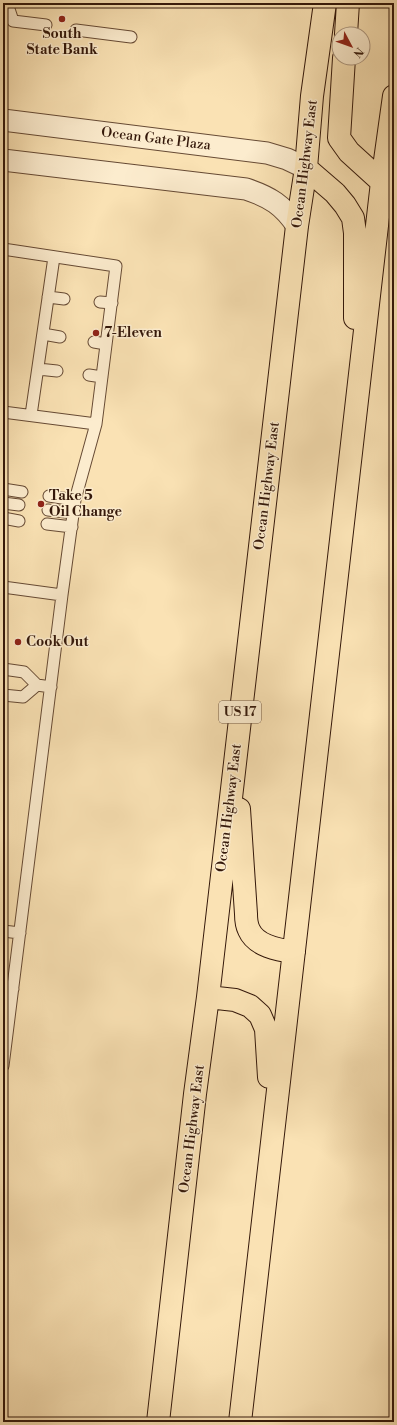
<svg xmlns="http://www.w3.org/2000/svg" width="397" height="1425" viewBox="0 0 397 1425" font-family="'Libre Bodoni',serif">
  <style>
    .lines { fill: none; stroke-linecap: round; stroke-linejoin: round }
    .service-casing { stroke: #664a34; stroke-width: 13 }
    .minor-casing { stroke: #664a34; stroke-width: 23 }
    .trunk-casing { stroke: #34180a; stroke-width: 24 }
    .service { stroke: #fcecce; stroke-width: 11 }
    .minor { stroke: #fcecce; stroke-width: 21 }
    .trunk { stroke: #fae2b4; stroke-width: 22 }
    .poi-dot { fill: #8f2418; stroke: #fcecce; stroke-width: 1.5 }
    .labels { text-anchor: middle; dominant-baseline: central; stroke-width: 3; stroke-linejoin: round; paint-order: stroke }
    .shield { fill: #fcecce; stroke: #705845; stroke-width: 1 }
    .shield-label { font-size: 13px; font-weight: bold; fill: #34180a }
    .poi-label { font-size: 14px; font-weight: bold; fill: #34180a; stroke: #fcecce; text-anchor: start }
    .street-label { font-size: 14px; fill: #34180a; stroke: #fcecce }
  </style>
  <rect width="100%" height="100%" fill="#fae2b4"/>
  <filter id="stains"><feTurbulence type="fractalNoise" baseFrequency=".005" numOctaves="4"/><feColorMatrix values="0 0 0 0 .2 0 0 0 0 .09 0 0 0 0 .02 0 0 0 .5 -.17"/></filter>
  <radialGradient id="worn" r=".72"><stop offset=".6" stop-color="#630" stop-opacity="0"/><stop offset="1" stop-color="#630" stop-opacity=".3"/></radialGradient>
  <g class="lines">
    <!-- service casing -->
    <g class="service-casing">
      <path id="service" d="M7,3l6,18 33,4
        M76,30l55,7
        M3,249l113,17 -20,158
        M48,297l16,2
        M100,302l12,1
        M43,334l17,3
        M94,342l12,2
        M38,369l19,2
        M89,375l13,2
        M3,412l93,12 -21,76 -13,95 -59,-8
        M31,415l23,-158
        M3,489l19,3
        M49,496l26,4
        M3,503l16,2
        M48,510l26,3
        M3,518l16,3
        M47,524l25,3
        M3,669l21,3 13,13 14,2
        M3,695l20,2 14,-12
        M3,931l17,2
        M3,988l10,1
        M3,1066l59,-471"/>
    </g>
    <!-- minor casing -->
    <g class="minor-casing">
      <path id="minor" d="M3,120l264,33 20,6 19,9
        M3,160l243,29c24,8 37,16 51,37"/>
    </g>
    <!-- trunk casing -->
    <g class="trunk-casing">
      <path id="trunk" d="M346,34l2,-31
        M344,58l-5,80 10,14 33,30
        M306,168l29,25 10,12 8,13 2,15v85
        M239,809l7,105c0,5 1,12 3,16 7,16 29,20 45,22
        M208,997l27,3 15,6 10,9 6,14 3,48
        M158,1422l37,-328 13,-97 89,-771 9,-58 6,-72 13,-93
        M240,1422l142,-1240 12,-86"/>
    </g>
    <!-- service -->
    <use href="#service" class="service"/>
    <!-- minor -->
    <use href="#minor" class="minor"/>
    <!-- trunk -->
    <use href="#trunk" class="trunk"/>
  </g>
  <!-- markers -->
  <g class="poi-dot">
    <circle cx="62" cy="19" r="4"/>
    <circle cx="96" cy="333" r="4"/>
    <circle cx="41" cy="504" r="4"/>
    <circle cx="18" cy="642" r="4"/>
  </g>
  <g class="labels">
    <!-- shield labels -->
    <rect class="shield" x="219" y="701" width="42" height="22" rx="3"/>
    <g class="shield-label">
      <text x="240" y="712">US 17</text>
    </g>
    <!-- poi labels -->
    <g class="poi-label">
      <text x="62" y="34" text-anchor="middle">South<tspan x="62" dy="16">State Bank</tspan></text>
      <text x="104" y="333">7-Eleven</text>
      <text x="49" y="496">Take 5<tspan x="49" dy="16">Oil Change</tspan></text>
      <text x="26" y="642">Cook Out</text>
    </g>
    <!-- street labels -->
    <g class="street-label">
      <text transform="translate(156 139) rotate(7)">Ocean Gate Plaza</text>
      <text transform="translate(305 164) rotate(-83)">Ocean Highway East</text>
      <text transform="translate(267 486) rotate(-83)">Ocean Highway East</text>
      <text transform="translate(229 808) rotate(-83)">Ocean Highway East</text>
      <text transform="translate(192 1129) rotate(-83)">Ocean Highway East</text>
    </g>
  </g>
  <!-- margin -->
  <rect width="397" height="1425" fill="none" stroke="#fae2b4" stroke-width="16"/>
  <rect x="4" y="4" width="389" height="1417" fill="none" stroke="#34180a" stroke-width="2"/>
  <rect x="8" y="8" width="381" height="1409" fill="none" stroke="#34180a"/>
  <!-- north arrow -->
  <g transform="translate(351 46) rotate(131)"><circle r="19" fill="#fcecce" stroke="#ac9780"/>
  <path d="M0-3L7 15L0 10L-7 15Z" fill="#8f2418"/>
  <text y="-6" font-size="11" font-weight="bold" text-anchor="middle" fill="#34180a">N</text>
  </g>
  <rect width="100%" height="100%" filter="url(#stains)"/>
  <rect width="100%" height="100%" fill="url(#worn)"/>
</svg>
